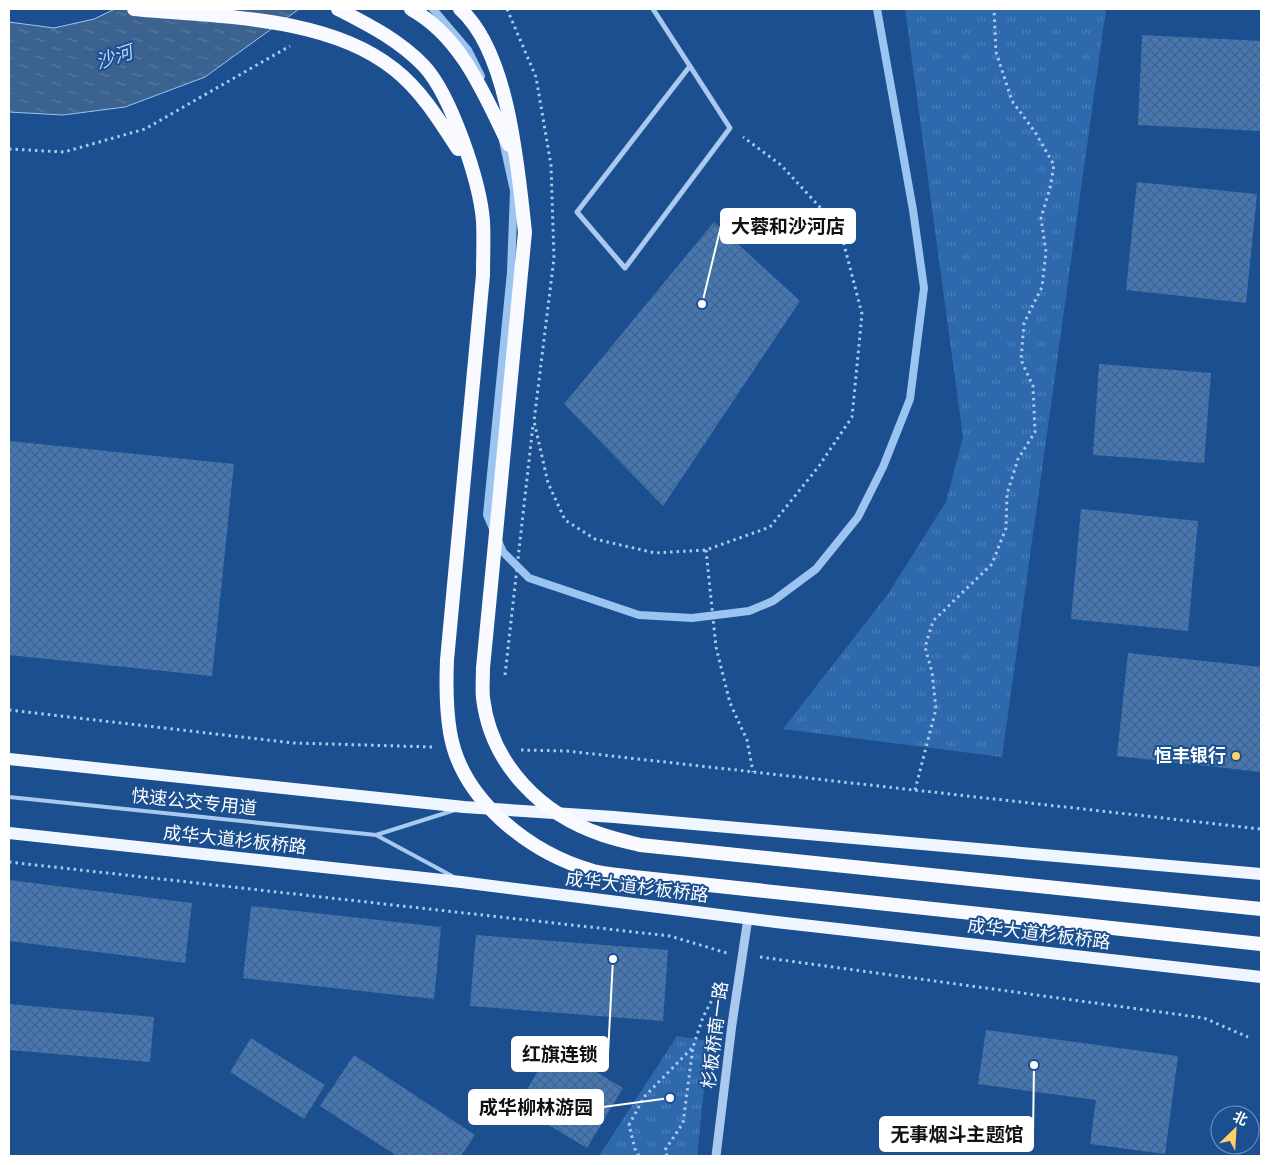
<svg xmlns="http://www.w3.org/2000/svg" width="1270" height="1165" viewBox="0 0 1270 1165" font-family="'Fira Sans','Noto Sans SC',sans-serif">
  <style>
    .grass { fill: url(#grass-tufts) }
    .water { fill: url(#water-ripples); stroke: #9cc4f0 }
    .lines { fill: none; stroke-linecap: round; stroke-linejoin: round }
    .stream { stroke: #9cc4f0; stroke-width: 8 }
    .building { fill: url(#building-cross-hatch) }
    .path { stroke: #a9c9ee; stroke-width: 3; stroke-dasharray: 2.5 4; stroke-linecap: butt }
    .service { stroke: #a9c9ee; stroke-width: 4 }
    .minor { stroke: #a9c9ee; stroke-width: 5 }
    .tertiary { stroke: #a9c9ee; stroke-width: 9 }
    .primary { stroke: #f0f6ff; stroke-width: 12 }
    .trunk { stroke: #f8faff; stroke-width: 14 }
    .poi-dot { fill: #ffd166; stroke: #1b4f8f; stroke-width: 2 }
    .labels { text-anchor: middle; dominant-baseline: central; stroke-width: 4; stroke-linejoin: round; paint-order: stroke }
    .poi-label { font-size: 18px; font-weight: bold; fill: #fff; stroke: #1b4f8f; text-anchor: end }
    .street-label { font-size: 18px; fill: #fff; stroke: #1b4f8f }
    .water-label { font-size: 19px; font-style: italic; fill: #b5d3f5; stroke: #1b4f8f }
    .leader { fill: none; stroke: #fff; stroke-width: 2 }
    .callout-dot { fill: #fff; stroke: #1b4f8f; stroke-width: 2 }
    .callout { fill: #fff; stroke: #fff; stroke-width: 2 }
    .callout-label { font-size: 19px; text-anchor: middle; font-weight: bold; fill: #111 }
  </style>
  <defs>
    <pattern id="grass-tufts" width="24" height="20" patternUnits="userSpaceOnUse" patternTransform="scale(1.25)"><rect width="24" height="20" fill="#2e69ad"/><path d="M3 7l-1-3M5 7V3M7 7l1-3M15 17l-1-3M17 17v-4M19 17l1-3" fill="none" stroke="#4d80b9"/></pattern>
    <pattern id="water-ripples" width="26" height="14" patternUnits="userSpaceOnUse" patternTransform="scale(1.25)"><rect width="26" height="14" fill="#3c6290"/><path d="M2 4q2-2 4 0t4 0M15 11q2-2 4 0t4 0" fill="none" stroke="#597aa1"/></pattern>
    <pattern id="building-cross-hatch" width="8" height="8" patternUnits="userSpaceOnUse" patternTransform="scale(1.25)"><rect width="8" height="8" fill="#4478b7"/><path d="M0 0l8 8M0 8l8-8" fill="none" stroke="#486282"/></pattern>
  </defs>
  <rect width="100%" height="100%" fill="#1b4f8f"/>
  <!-- grass -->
  <path class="grass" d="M905,9h201l-104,748 -219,-28 105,-135 58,-92 17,-65z
    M677,1036l32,5 -12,115h-98z"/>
  <!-- water -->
  <path class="water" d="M115,9h184l-94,68 -80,30 -62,8 -54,-3v-90l45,6 40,-9z"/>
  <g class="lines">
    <!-- stream -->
    <path class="stream" d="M433,9l35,41 13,26
      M494,531l-7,-16 24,-243 3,-81 -11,-50
      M498,541l5,11 26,26 110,37 53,3 57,-7 24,-10 43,-32 42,-52 25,-50 27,-68 14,-111 -11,-78 -36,-201"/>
  </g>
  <!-- building -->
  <path class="building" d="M1142,35l119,6v90l-123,-6z
    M1137,182l120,12 -11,109 -120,-13z
    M714,222l86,79 -137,205 -99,-102z
    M1099,364l112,9 -7,90 -111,-8z
    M9,441l225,23 -22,212 -203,-21z
    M1081,509l117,12 -10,110 -117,-12z
    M1128,653l133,14v105l-144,-16z
    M9,880l183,23 -7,60 -176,-22z
    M251,906l190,21 -7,72 -191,-21z
    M476,935l192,15 -5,71 -193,-15z
    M9,1004l145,13 -4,45 -141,-12z
    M986,1030l192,26 -13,98 -75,-10 6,-44 -118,-16z
    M251,1038l74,47 -21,34 -74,-47z
    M553,1046l70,42 -36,60 -70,-42z
    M354,1055l121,80 -14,21h-64l-77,-50z"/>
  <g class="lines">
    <!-- path -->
    <path class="path" d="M507,9l29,68 15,88 3,93 -20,163 14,62 17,37 30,19 60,14 51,-3 64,-23 49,-61 33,-49 10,-103 -22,-85 -59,-64 -38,-28
      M9,149l55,3 81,-23 145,-83
      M706,550l10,97 14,56 17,37 6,32
      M505,675l28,-250
      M9,710l285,33 139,4
      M521,750l46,1 694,78
      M915,790l21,-81 -4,-37 -7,-25 8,-26 59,-57 14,-36 1,-34 11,-35 17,-27 -2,-46 -12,-26 3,-37 18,-36 4,-35 -5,-34 9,-30 4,-23 -19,-33 -23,-31 -16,-49 -2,-43
      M9,862l661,74 57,17
      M760,957l444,61 44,19
      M639,1156l-4,-7 -6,-24 15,-28 49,-50
      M667,1156l-2,-6 18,-27 10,-76 10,-30 15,-28"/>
    <!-- service -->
    <path class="service" d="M9,797l367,38 76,41
      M376,835l79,-25"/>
    <!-- minor -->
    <path class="minor" d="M653,9l77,119 -105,140 -48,-56 113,-146"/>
    <!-- tertiary -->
    <path class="tertiary" d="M716,1156l16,-132 16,-106"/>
    <!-- primary -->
    <path class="primary" d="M9,759l455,48 150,10 647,57
      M9,833l452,49 315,40 485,55"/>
    <!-- trunk -->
    <path class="trunk" d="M134,9c81,8 193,6 260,60 27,21 46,52 64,80
      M338,9c31,16 61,31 86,57 27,29 56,116 59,155 1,18 0,36 0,54l-36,385c-1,24 -1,48 3,72 11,68 80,121 143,139 13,3 28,4 41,6l627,67
      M411,9c51,28 74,87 98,136
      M460,9c49,43 58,160 65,223l-42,436c0,10 -1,21 0,30 8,67 59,117 120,137 12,4 25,7 37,10l621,64"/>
  </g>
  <!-- markers -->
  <circle class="poi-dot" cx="1236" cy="756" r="5"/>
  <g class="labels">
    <!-- poi labels -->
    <g class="poi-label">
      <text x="1226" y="756">恒丰银行</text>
    </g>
    <!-- street labels -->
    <g class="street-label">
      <text transform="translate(194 802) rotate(6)">快速公交专用道</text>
      <text transform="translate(235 840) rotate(6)">成华大道杉板桥路</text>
      <text transform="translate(637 887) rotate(7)">成华大道杉板桥路</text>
      <text transform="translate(1039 934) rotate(7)">成华大道杉板桥路</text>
      <text transform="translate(715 1035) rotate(-83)">杉板桥南一路</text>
    </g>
    <!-- water labels -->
    <g class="water-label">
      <text transform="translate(114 57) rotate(-18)">沙河</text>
    </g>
  </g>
  <!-- callouts -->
  <path class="leader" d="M702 304L721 226M613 959L608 1054M670 1098L603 1107M1034 1065L1033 1134"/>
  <g class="callout-dot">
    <circle cx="702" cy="304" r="5"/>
    <circle cx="613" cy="959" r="5"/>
    <circle cx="670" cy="1098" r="5"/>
    <circle cx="1034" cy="1065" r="5"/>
  </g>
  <g class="callout">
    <rect x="721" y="209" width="134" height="34" rx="5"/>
    <rect x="512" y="1037" width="96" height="34" rx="5"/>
    <rect x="469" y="1090" width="134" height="34" rx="5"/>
    <rect x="880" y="1117" width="153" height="34" rx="5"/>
  </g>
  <g class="callout-label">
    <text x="788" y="233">大蓉和沙河店</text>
    <text x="560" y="1061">红旗连锁</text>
    <text x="536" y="1114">成华柳林游园</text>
    <text x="957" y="1141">无事烟斗主题馆</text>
  </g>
  <!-- border -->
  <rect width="1270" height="1165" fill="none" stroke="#ffffff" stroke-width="20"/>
  <!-- north arrow -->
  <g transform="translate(1235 1130) rotate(25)"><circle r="24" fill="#1b4f8f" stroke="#7695bc"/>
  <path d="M0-4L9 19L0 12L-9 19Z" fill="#ffd166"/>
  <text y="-8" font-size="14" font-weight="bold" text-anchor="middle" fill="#ffffff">北</text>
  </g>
</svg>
